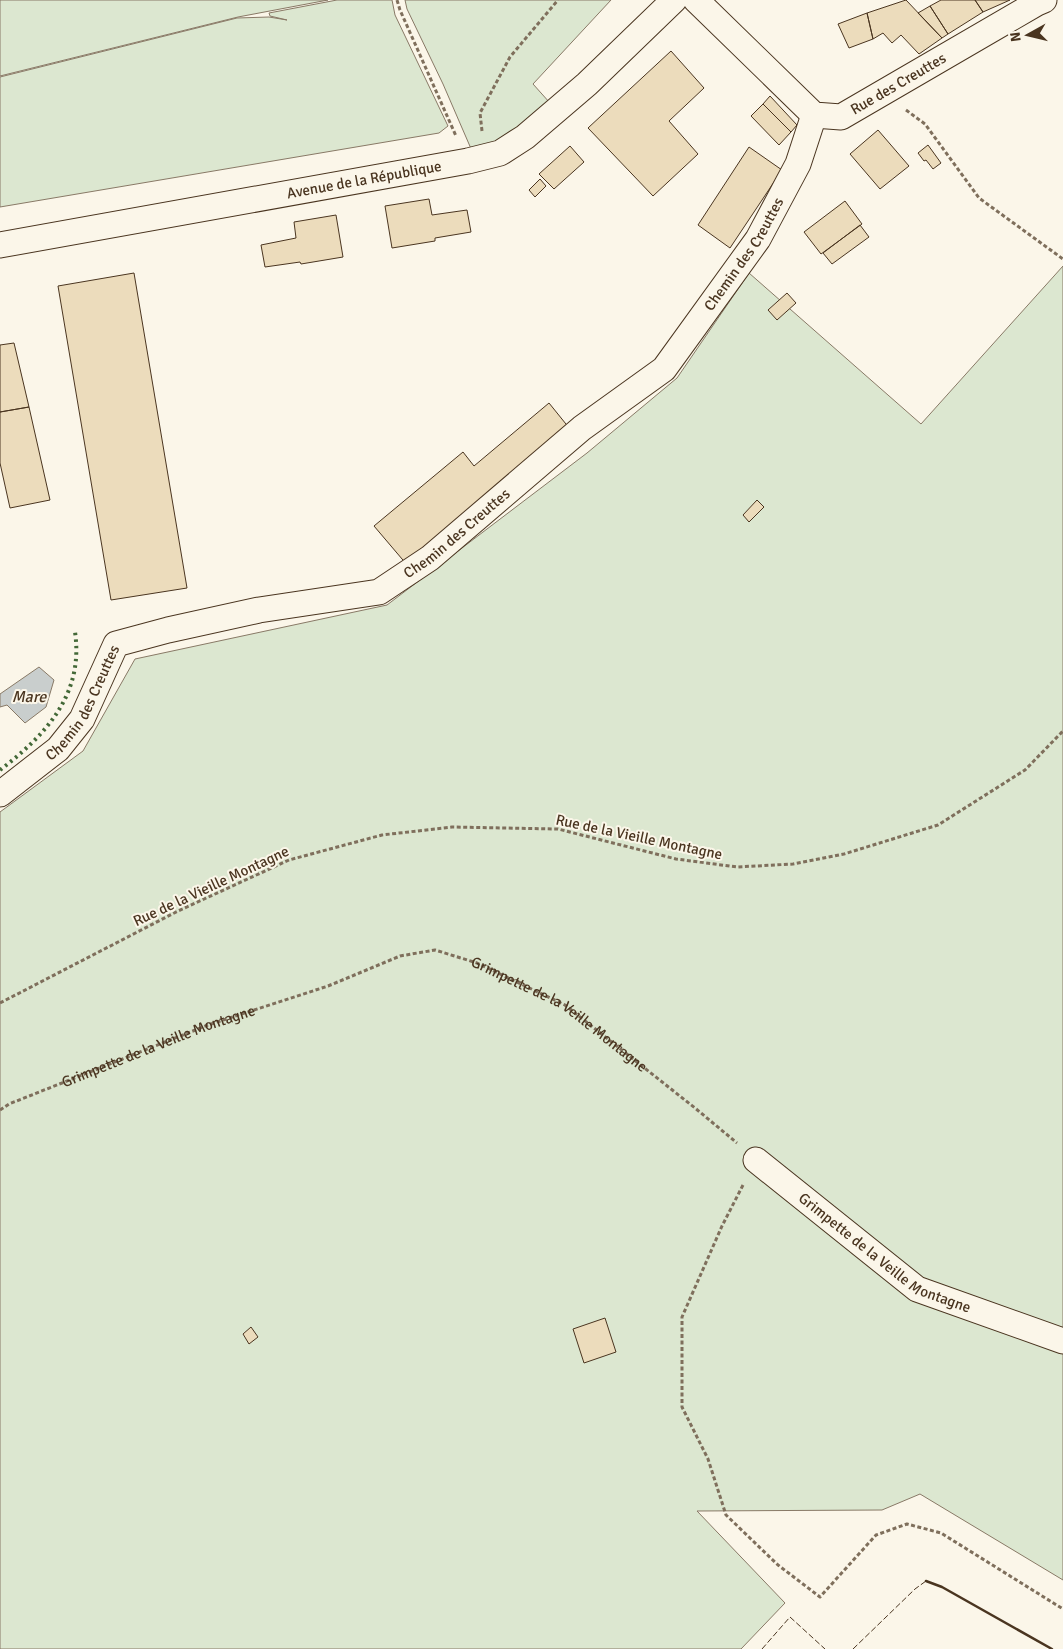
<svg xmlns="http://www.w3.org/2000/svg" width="1063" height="1649" viewBox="0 0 1063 1649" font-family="Signika,sans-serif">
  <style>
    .green { fill: #dce7d0; stroke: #887966 }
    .water { fill: #c9cecd; stroke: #887966 }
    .building { fill: #ecdcbc; stroke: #4a3520 }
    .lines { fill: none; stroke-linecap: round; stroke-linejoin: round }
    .street-casing { stroke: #4a3520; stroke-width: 27 }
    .path { stroke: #7f6f5c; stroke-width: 3; stroke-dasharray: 4 2.5; stroke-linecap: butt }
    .street { stroke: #fbf6e9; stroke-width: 25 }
    .hedge { stroke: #436837; stroke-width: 4; stroke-dasharray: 2.5 4; stroke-linecap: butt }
    .fence { stroke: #4a3520; stroke-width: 1; stroke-dasharray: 6 2.5; stroke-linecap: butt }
    .wall { stroke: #4a3520; stroke-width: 2.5 }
    .labels { text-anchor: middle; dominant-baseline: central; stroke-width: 4; stroke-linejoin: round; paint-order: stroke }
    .street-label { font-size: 15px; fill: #4a3520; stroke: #fbf6e9 }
    .water-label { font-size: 16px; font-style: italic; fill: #4a3520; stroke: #fbf6e9 }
  </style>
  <rect width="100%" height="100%" fill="#fbf6e9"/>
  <!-- green -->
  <path class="green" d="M0,0h328l-90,17 -238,59z
    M337,0h55l3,15 53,111 -9,7 -439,74v-130l237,-59 32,-1 18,3 -17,-4 -1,-3z
    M405,0h206l-78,84 17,19 -44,34 -34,14 -29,-67 -36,-75z
    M1063,266v1314l-143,-86 -38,16 -185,1 88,92 -44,46h-741v-837l83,-61 52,-92 252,-54 200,-152 90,-75 72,-105 172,151z"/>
  <!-- water -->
  <path class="water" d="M39,667l15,13 -8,27 -21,16 -18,-18 -7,2v-13z"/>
  <!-- building -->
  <path class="building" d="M906,0l36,38 -23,16 -18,-19 -9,8 -9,-10 -10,6 -6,-26z
    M941,0h34l8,12 -35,22 -18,-28z
    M975,0h35l-27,12z
    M930,6l18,28 -6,4 -24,-25z
    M867,13l6,26 -24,9 -11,-24z
    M671,51l33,37 -35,33 29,33 -45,42 -65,-68z
    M770,96l27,29 -6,7 -28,-28z
    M763,104l28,28 -12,13 -28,-29z
    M878,130l31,36 -29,23 -30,-35z
    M928,145l13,18 -8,6 -7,-9 -2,1 -6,-8z
    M570,146l14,16 -30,27 -15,-15z
    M749,147l33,23 -52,78 -32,-23z
    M540,179l6,7 -11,11 -6,-7z
    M429,199l3,16 35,-5 4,22 -36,6v3l-43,7 -7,-42z
    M845,201l17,23 -41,30 -17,-22z
    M336,215l7,42 -42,7 -1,-2 -35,5 -4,-22 35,-7 -2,-16z
    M860,225l9,12 -37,27 -9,-11z
    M134,273l53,315 -76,12 -53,-314z
    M787,293l9,10 -19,17 -9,-10z
    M14,343l15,64 -29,5v-67z
    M549,403l21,26 -162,137 -34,-40 89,-74 11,14z
    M29,407l21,93 -40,8 -10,-45v-51z
    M757,500l7,7 -15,15 -6,-7z
    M605,1318l11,34 -32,11 -11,-34z
    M251,1327l7,10 -9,7 -6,-10z"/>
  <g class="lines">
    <!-- street casing -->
    <g class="street-casing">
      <g id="street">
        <path id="s2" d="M696,0l118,115 27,2 196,-114 7,-3"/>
        <path id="s3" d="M0,245l468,-84 32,-8 25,-16 62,-53 87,-84"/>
        <path id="s4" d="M0,794l58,-45 24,-30 34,-75 52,-14 91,-20 120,-18 51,-34 152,-130 82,-59 94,-130 40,-75 16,-49"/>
        <path id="s5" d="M756,1160l161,129 146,52"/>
      </g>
    </g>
    <!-- path -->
    <g class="path">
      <path d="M397,0l3,10 56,126"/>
      <path d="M906,110l19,14 54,74 84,61"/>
      <path d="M482,131l-2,-18 30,-56 48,-57"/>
      <path d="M0,1003l178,-92 111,-51 93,-25 70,-8 106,2 118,30 61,8 56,-3 51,-10 94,-29 87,-55 38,-39"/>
      <path id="s1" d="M0,1110l9,-6 199,-79 120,-39 72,-30 35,-6 42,13 88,42 130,103 42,35"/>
      <path d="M743,1185l-21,41 -40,91v90l26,52 18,56 52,50 42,32 56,-62 31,-11 34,9 122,76"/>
    </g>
    <!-- street -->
    <use href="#street" class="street"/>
    <!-- hedge -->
    <path class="hedge" d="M0,770c46,-35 84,-76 75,-138"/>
    <!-- fence -->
    <path class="fence" d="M762,1649l28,-32 35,32
      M853,1649l62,-60 11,-8"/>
    <!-- wall -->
    <path class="wall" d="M926,1581l16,6 110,62"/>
  </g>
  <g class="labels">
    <!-- street labels -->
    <g class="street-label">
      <text stroke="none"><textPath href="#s2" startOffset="258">Rue des Creuttes</textPath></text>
      <text stroke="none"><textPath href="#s3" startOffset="370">Avenue de la République</textPath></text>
      <text stroke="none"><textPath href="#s4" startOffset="965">Chemin des Creuttes</textPath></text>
      <text stroke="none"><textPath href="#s4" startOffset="560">Chemin des Creuttes</textPath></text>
      <text stroke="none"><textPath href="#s4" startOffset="126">Chemin des Creuttes</textPath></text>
      <text transform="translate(639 837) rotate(12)">Rue de la Vieille Montagne</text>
      <text transform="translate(211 886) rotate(-25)">Rue de la Vieille Montagne</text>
      <text stroke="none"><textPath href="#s1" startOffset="606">Grimpette de la Veille Montagne</textPath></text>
      <text stroke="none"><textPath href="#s1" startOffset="171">Grimpette de la Veille Montagne</textPath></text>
      <text stroke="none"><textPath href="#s5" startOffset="160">Grimpette de la Veille Montagne</textPath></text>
    </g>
    <!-- water labels -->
    <g class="water-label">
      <text x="29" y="697">Mare</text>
    </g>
  </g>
  <!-- north arrow -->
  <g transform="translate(1028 35) rotate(262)" stroke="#fbf6e9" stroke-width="4" paint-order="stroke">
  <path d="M0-4L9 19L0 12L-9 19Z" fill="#4a3520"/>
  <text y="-8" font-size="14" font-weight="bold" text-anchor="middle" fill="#4a3520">N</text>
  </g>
</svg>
